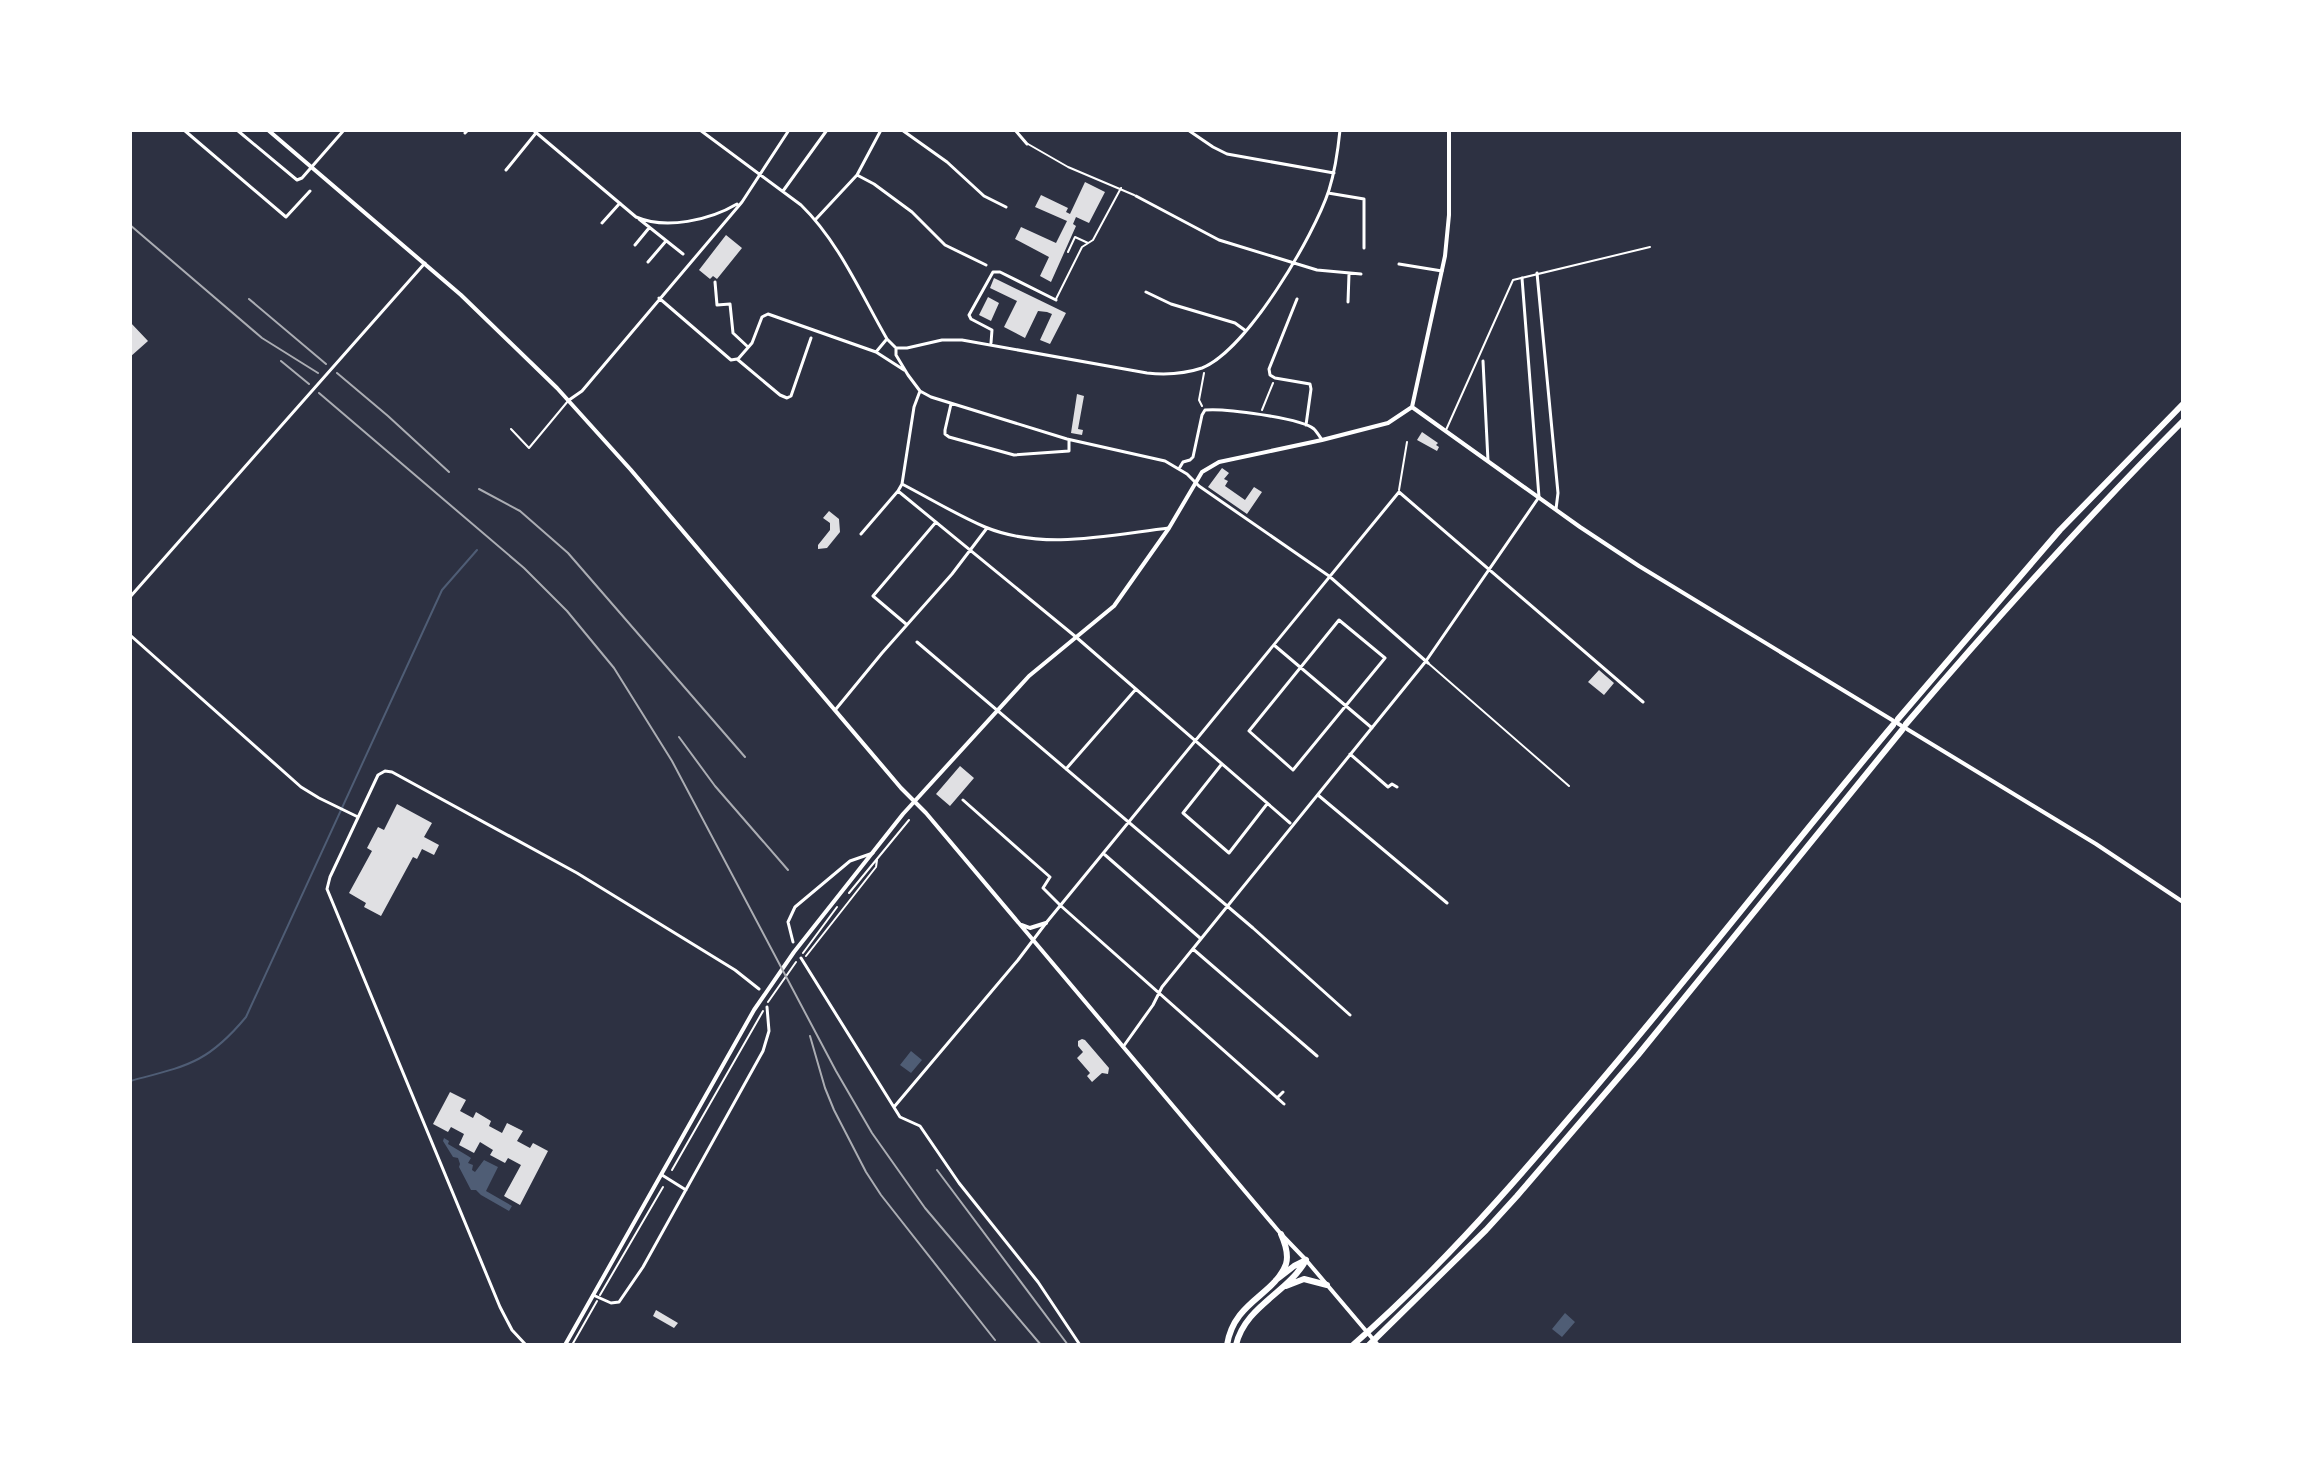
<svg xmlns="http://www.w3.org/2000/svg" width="2313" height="1475" viewBox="0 0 2313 1475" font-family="Roboto,sans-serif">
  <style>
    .water { fill: #4f5d75 }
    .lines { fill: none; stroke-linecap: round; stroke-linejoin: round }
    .stream { stroke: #4f5d75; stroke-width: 2 }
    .building { fill: #e0e0e3 }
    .path { stroke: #fff; stroke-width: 2 }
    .service { stroke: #fff; stroke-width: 2 }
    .pedestrian { stroke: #fff; stroke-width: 2 }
    .minor { stroke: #fff; stroke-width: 3 }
    .tertiary { stroke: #fff; stroke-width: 4 }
    .motorway { stroke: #fff; stroke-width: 6 }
    .rail { stroke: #abadb3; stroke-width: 2 }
  </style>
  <rect width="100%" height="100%" fill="#2d3142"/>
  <!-- water -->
  <path class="water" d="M911,1051l11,9 -11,13 -11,-8z
    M444,1138l5,3 -1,3 20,12 3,2 -3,5 5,2 -1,5 3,2 9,-12 14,7 -12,24 26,15 -3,5 -28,-16 -5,-5h-5l-12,-23 1,-3 -2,-6 -5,-1 -10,-16z
    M1565,1313l10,9 -13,15 -10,-8z"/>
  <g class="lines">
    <!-- stream -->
    <path class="stream" d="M130,1081c56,-15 77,-17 116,-64l196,-427 35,-40"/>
  </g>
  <!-- building -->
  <path class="building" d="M1085,182l20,10 -16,31 -13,-6 -3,7 3,2 -25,56 -11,-6 9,-19 -34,-18 6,-12 35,16 11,-22 -32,-14 6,-12 27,13 -2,4 4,2z
    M726,235l16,13 -25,31 -4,-3 -3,3 -11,-9z
    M994,278l72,35 -16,31 -10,-4 12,-26 -5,-2 -9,-1 -13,27 -21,-11 13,-26 -27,-13z
    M988,297l11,6 -8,18 -12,-6z
    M130,322l18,19 -18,16z
    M1077,394l7,2 -6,33 5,1 -1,5 -11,-2z
    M1422,432l16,11 -2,2 3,2 -2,4 -20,-11z
    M1222,468l7,5 -5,6 4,2 -3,5 20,14 9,-13 8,5 -15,22 -39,-27z
    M829,511l10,8 1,13 -13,16 -9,1v-4l12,-15v-7l-7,-5z
    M1599,670l15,13 -10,12 -16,-13z
    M960,766l14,12 -24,28 -14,-12z
    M397,804l35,19 -8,14 15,8 -5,10 -12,-6 -5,10 -4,-2 -32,59 -17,-9 2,-4 -17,-10 23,-42 -5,-3 11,-21 6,3z
    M1082,1039l3,1 24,28 -1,6 -6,-1 -10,9 -5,-6 3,-3 -13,-15 6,-6 -5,-6v-5z
    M450,1092l16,8 -6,11 13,7 3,-6 15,9 -2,5 13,7 5,-10 16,8 -6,10 13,7 3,-5 15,8 -28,54 -16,-9 17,-31 -13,-7 -3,5 -15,-8 3,-5 -13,-8 -6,11 -15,-8 5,-11 -13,-7 -3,5 -15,-8z
    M656,1310l22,13 -4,5 -21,-12z"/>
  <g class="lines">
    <!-- path -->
    <path class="path" d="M1202,406l-3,-6 5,-27
      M1262,410l11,-27
      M849,893l60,-73
      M803,953l34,-46
      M806,956l70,-89 1,-7
      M768,1002l28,-40
      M672,1170l91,-159
      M600,1295l63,-108
      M572,1345l25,-44"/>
    <!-- service -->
    <path class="service" d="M511,429l18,19 39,-47
      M1446,430l67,-150 137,-33
      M1399,490l8,-48
      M1428,663l141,123"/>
    <!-- pedestrian -->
    <path class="pedestrian" d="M1028,144l40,23 66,28
      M1068,252l7,-15 13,6
      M1056,299l26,-52 11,-7 28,-52"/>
    <!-- minor -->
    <path class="minor" d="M184,130l102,87 24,-26
      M237,130l60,50 5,-2 42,-48
      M533,130l103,87c30,13 74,3 101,-13
      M700,130l101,75c38,37 60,89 86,134l9,9v7l12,20 12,16 11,6 136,42 98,22 22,13 12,12 130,90 99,87
      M902,130l45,32 37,34 22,11
      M1015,130l12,14
      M1188,130l25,17 14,7 107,19
      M465,133l3,-3
      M506,170l30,-37
      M857,175l17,9 38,28 33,33 41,20
      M783,191l44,-61
      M1328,193l36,6v49
      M1136,196l83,44 98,30 44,4
      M639,219l44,35
      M816,219l41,-44 24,-45
      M602,223l18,-20
      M635,245l14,-17
      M648,262l18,-21
      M1399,264l43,7
      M1537,273l21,220 -2,16
      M715,282l2,23 13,-1 3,29 15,14
      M1146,292l25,12 64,19 11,8
      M659,298l72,62 6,-1 43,36 7,3 4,-2 20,-58
      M1297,299l-28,70 1,6 5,3 35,6 1,5 -5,36
      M1348,302l1,-28
      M991,343l1,-13 -21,-11 -2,-4 24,-43h7l56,28
      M896,348h11l35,-8h20l185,33c19,2 37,1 55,-5 45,-18 112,-132 127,-178 6,-19 9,-40 11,-60
      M876,352l10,-12
      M738,359l14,-16 10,-26 6,-3 108,38 28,18
      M1483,361l5,100
      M569,400l13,-9 160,-189 47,-72
      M951,404l-6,26v4l4,3 65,18 55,-4v-10
      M1180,467l3,-5 7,-2 3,-3 9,-42 3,-5c18,-2 96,8 109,19 3,3 6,8 8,11
      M902,484c27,14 55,31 83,43 58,24 125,8 184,1
      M898,491l178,146 214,186
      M861,534l37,-43 4,-7 12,-77 6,-16
      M130,597l295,-334
      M1339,620l46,38 -92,112 -44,-39z
      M906,624l-33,-28 63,-74
      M130,635l171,152 18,11 39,19
      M917,642l336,286 97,87
      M1274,645l98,83
      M836,709l46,-56 70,-79 35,-46
      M1350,754l38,33 4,-3 5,3
      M1221,765l-38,48 46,40 38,-49
      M1066,769l70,-80
      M1318,795l129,108
      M963,800l87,77 -7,11 18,18 223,198
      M1104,854l96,84
      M793,942l-5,-20 7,-15 55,-46 23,-8
      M1193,949l124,107
      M801,958l99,159 20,9 39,57 79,99 42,63
      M1123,1047l30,-42 9,-18 264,-326 113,-164 -17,-219
      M1277,1098l6,-6
      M894,1107l124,-147 28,-37 353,-431 244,210
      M662,1175l24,15
      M593,1295l18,8 8,-1 24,-35 120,-216 6,-20 -2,-24
      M526,1345l-14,-15 -12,-23 -173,-418 3,-12 48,-102 7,-4 7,1 185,101 158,97 24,19"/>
    <!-- tertiary -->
    <path class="tertiary" d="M268,130l193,165 96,93 74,82 270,318 25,25 355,421 25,26 72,85
      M1412,407l168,120 59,39 457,278 87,58
      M1412,407l33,-151 4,-41v-85
      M1022,925l8,3 16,-5
      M565,1345l189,-335 40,-58 109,-138 126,-138 85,-70 55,-78 33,-56 17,-10 103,-22 66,-17 24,-16"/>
    <!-- motorway -->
    <path class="motorway" d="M1898,719l162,-189 123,-126
      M1906,724c89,-104 180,-206 277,-303
      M1276,1280l18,-14 12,-6
      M1286,1286l18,-7 23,6
      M1227,1345c7,-44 47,-49 59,-81 3,-10 -1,-21 -5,-30
      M1236,1345c9,-39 52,-52 70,-85
      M1353,1345c79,-69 149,-148 217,-228 111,-128 214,-262 323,-392
      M1369,1345l117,-115 31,-34 121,-141 264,-325"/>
    <!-- rail -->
    <path class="rail" d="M130,225l132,113 56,35
      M249,299l77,65
      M281,361l28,23
      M337,373l51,43 61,56
      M319,393l205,175 43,43 47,57 58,93 164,310 36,62 53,75 116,137
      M479,489l41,22 48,42 177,204
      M679,737l36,49 73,84
      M810,1036l15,52 9,22 32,62 15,23 114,145
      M937,1170l131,175"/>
  </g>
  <!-- border -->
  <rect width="2313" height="1475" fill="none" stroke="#ffffff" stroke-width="264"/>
</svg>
